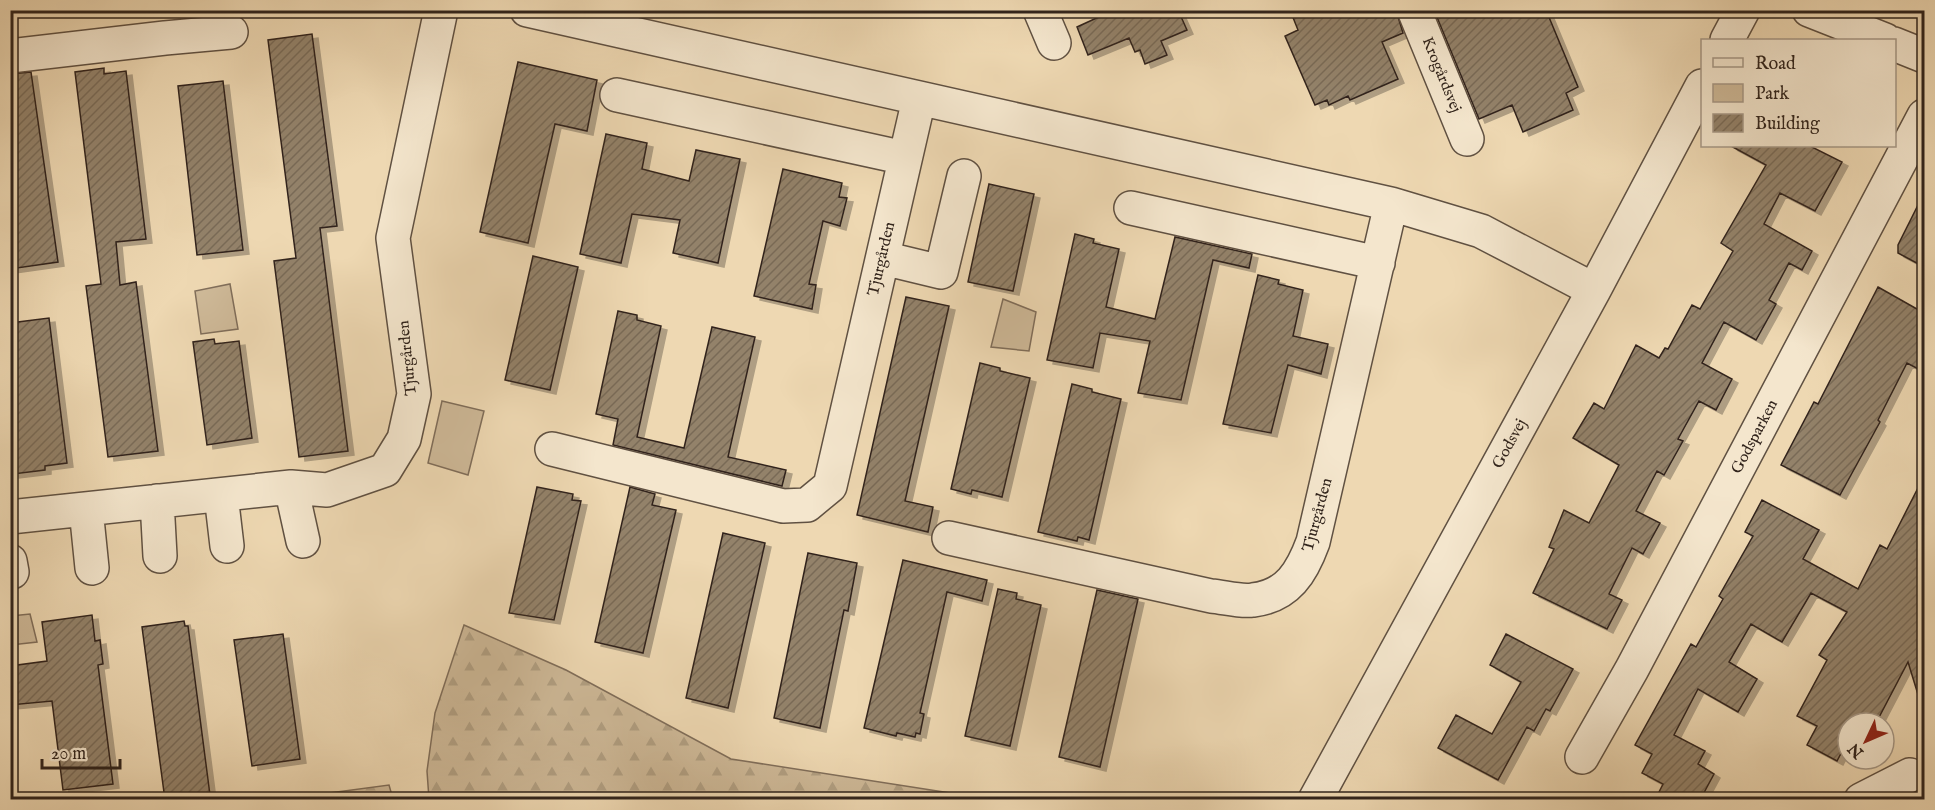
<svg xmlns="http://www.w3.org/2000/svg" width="1935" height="810" viewBox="0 0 1935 810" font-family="'IM FELL English',serif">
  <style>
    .green { fill: #ceb998; stroke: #806e5a; stroke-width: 1.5 }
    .forest { fill: url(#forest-firs); stroke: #806e5a; stroke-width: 1.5 }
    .building { fill: url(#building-hatch); stroke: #31241c; stroke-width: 1.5; filter: url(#shadow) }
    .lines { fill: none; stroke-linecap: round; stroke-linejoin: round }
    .minor-casing { stroke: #605142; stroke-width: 36 }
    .minor { stroke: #f4e6cd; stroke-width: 33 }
    .labels { text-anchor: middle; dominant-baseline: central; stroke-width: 4.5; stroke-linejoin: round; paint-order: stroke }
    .street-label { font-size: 16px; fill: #31241c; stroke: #f4e6cd }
  </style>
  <defs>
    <pattern id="forest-firs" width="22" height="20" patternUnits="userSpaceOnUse" patternTransform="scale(1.5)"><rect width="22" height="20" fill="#ceb998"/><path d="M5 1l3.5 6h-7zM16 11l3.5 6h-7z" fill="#b19f82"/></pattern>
    <pattern id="building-hatch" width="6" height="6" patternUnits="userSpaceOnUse" patternTransform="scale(1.5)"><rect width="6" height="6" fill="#93826a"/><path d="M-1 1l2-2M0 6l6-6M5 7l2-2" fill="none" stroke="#796a56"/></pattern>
    <filter id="shadow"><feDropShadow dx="6" dy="4" stdDeviation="0" flood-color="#0004"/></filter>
  </defs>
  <rect width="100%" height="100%" fill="#eed8b2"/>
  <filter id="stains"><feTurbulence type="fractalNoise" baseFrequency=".00333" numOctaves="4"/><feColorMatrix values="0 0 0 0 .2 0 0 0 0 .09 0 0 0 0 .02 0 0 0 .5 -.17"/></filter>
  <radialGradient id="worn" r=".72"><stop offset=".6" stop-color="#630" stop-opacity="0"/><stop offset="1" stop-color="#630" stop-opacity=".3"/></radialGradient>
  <!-- green -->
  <path class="green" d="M230,284l8,45 -37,5 -6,-43z
    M1003,299l33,13 -7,39 -38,-4z
    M442,401l42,10 -16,64 -40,-12z
    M30,614l7,28 -26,3v-29z"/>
  <!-- forest -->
  <path class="forest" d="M464,625l102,45 165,89 258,40h-560l-2,-28 8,-58z
    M389,785l4,14h-109z"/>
  <!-- building -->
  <path class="building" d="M1114,10h64l9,20 -26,11 6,14 -22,9 -5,-14 -5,2 -6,-14 -41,17 -11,-28z
    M1290,10h106l7,23 -21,9 16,37 -48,21 -2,-4 -19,9 -2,-5 -12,5 -30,-69 13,-6z
    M1434,10h112l32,77 -12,6 7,17 -50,22 -11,-27 -33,14z
    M312,34l25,192 -17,2 28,223 -49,6 -25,-196 22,-3 -28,-218z
    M518,62l79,18 -10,51 -32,-7 -27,119 -48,-11z
    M104,68v6l22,-3 20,168 -30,3 4,43 16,-3 22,169 -50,6 -22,-171 15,-2 -26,-212z
    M31,72l27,190 -48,7v-195z
    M223,81l20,169 -46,5 -19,-169z
    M606,134l41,9 -5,26 47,12 7,-31 44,9 -22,104 -45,-10 7,-33 -48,-6 -11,49 -41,-9z
    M1731,146h79l32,16 -27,49 -35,-18 -16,31 48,27 -10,19 -13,-7 -20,37 7,4 -20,36 -32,-18 -22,41 30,16 -16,31 -17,-9 -21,38 5,2 -19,34 -7,-4 -21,40 24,12 -17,31 -11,-6 -23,46 13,6 -15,29 -74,-36 21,-44 -5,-2 15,-37 25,13 30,-58 -46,-27 21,-35 10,6 32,-64 23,13 6,-10 3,1 24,-44 8,4 33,-58 -12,-8 45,-78z
    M783,169l59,14 -3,14 8,1 -7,28 -17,-5 -14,63 7,1 -4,24 -58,-13z
    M989,184l45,10 -21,97 -45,-9z
    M1924,193v74l-26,-14v-8z
    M1075,234l19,5 -1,4 26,6 -13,58 49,12 20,-82 77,17 -3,14 -36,-8 -32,140 -43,-7 12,-52 -50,-8 -7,35 -46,-8z
    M533,256l45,11 -28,123 -45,-10z
    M1258,275l21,5 -1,4 25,6 -10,46 35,8 -7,30 -33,-9 -17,68 -48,-9z
    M1878,287l46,26v59l-17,-9 -29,57 2,2 -40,73 -59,-30 33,-63 4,2z
    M906,297l43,9 -44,195 28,6 -5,25 -71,-17z
    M618,311l19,4v5l24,6 -24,111 47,11 28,-121 43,10 -27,120 58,13 -4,16 -169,-41 5,-26 -22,-5z
    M49,318l18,145 -22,3v4l-32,4 -3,-20v-131z
    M214,339l1,5 24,-3 13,97 -45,7 -14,-103z
    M980,363l20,5v3l30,7 -28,119 -30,-7 -1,4 -20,-5z
    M1072,384l20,5v3l29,7 -32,141 -11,-3 -1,4 -39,-9z
    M1924,476v224l-4,1 -12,-39 -32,61h-28v17l-11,21 -30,-16 10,-19 -20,-10 30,-56 -8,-5 28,-43 -36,-19 -29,49 -31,-18 -22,38 28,17 -19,33 -40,-23 -24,46 31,16 -7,13 16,10 -14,26h-45l8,-16 -21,-11 10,-19 -17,-9 56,-101 5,3 27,-48 -4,-3 34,-60 -8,-4 17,-32 57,30 -16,29 55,30 22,-44 7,4z
    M537,487l36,7 -1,6 9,1 -27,119 -45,-7z
    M630,487l25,7 -3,11 24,5 -33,143 -48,-11z
    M723,533l42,10 -37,165 -42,-10z
    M808,553l49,10 -9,48 -4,-1 -24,118 -46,-10z
    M903,560l84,20 -5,21 -35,-9 -27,121 4,1 -4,20 -4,-1 -1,4 -18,-4 -1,3 -32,-8z
    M998,589l19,4 -1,6 25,6 -31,141 -45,-10z
    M1097,590l41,9 -38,168 -41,-10z
    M92,615l3,26 5,-1 3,24 -5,1 15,119 -50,6 -11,-89 -42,4v-39l37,-5 -5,-39z
    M184,621l1,5h3l22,169 -45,5 -23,-173z
    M283,634l17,125 -48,7 -18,-126z
    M1506,634l67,35 -23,42 -4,-2 -12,22 -7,-4 -29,53 -60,-32 18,-33 36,19 29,-52 -31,-17z"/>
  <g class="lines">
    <!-- minor casing -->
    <g class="minor-casing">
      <path id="minor" d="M527,10l864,194 90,27 113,59
        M1040,10l14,33
        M1414,10l53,129
        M1809,10l76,30
        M1727,40l16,-30
        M1894,44l30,12
        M10,56l155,-18 66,-6
        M617,95l288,63
        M1131,208l247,55
        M883,258l58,14 23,-96
        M552,449l231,57 24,-1 23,-19 89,-387
        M291,487l12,54
        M221,495l6,51
        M157,501l3,55
        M86,509l6,59
        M10,517l281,-30 36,3 58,-20 19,-31 10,-45 -21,-156 48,-228
        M949,538l262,58c13,1 29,6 42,4 35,-4 49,-28 60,-58l78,-338
        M10,561l2,11
        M1582,757l50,-88 292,-553
        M1315,800l279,-510 108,-204
        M1861,800l49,-25"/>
    </g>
    <!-- minor -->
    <use href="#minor" class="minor"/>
  </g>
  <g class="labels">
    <!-- street labels -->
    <g class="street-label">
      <text transform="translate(1441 75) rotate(68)">Krogårdsvej</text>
      <text transform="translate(882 259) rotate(-77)">Tjurgården</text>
      <text transform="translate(408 358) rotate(-96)">Tjurgården</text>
      <text transform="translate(1755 437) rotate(-62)">Godsparken</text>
      <text transform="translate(1510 444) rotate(-61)">Godsvej</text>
      <text transform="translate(1318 515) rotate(-75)">Tjurgården</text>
    </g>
  </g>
  <!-- margin -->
  <rect width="1935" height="810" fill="none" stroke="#eed8b2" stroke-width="36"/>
  <rect x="12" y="12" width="1911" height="786" fill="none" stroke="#31241c" stroke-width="3"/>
  <rect x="18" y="18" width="1899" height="774" fill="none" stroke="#31241c" stroke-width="1.5"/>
  <!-- legend -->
  <rect x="1701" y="39" width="195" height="108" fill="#f4e6cd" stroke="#a69886" stroke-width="1.5"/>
  <rect x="1713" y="58" width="30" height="9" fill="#f4e6cd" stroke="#a69886" stroke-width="1.5"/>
  <text x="1755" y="69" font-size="18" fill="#31241c">Road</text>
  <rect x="1713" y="84" width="30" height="18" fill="#ceb998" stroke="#a69886" stroke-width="1.5"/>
  <text x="1755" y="99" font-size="18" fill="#31241c">Park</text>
  <rect x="1713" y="114" width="30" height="18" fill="url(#building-hatch)" stroke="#a69886" stroke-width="1.5"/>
  <text x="1755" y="129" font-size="18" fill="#31241c">Building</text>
  <!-- north arrow -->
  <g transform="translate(1866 741) rotate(226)"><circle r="28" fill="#f4e6cd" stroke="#a69886" stroke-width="1.5"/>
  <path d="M0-4.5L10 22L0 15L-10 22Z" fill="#8f2418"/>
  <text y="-9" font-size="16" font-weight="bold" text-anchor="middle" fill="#31241c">N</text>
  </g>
  <!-- scale -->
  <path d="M42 759v9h78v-9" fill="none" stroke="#31241c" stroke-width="3"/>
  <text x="51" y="759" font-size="18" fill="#31241c" stroke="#f4e6cd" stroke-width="4.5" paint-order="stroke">20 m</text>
  <rect width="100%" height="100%" filter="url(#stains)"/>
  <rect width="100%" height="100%" fill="url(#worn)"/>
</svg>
